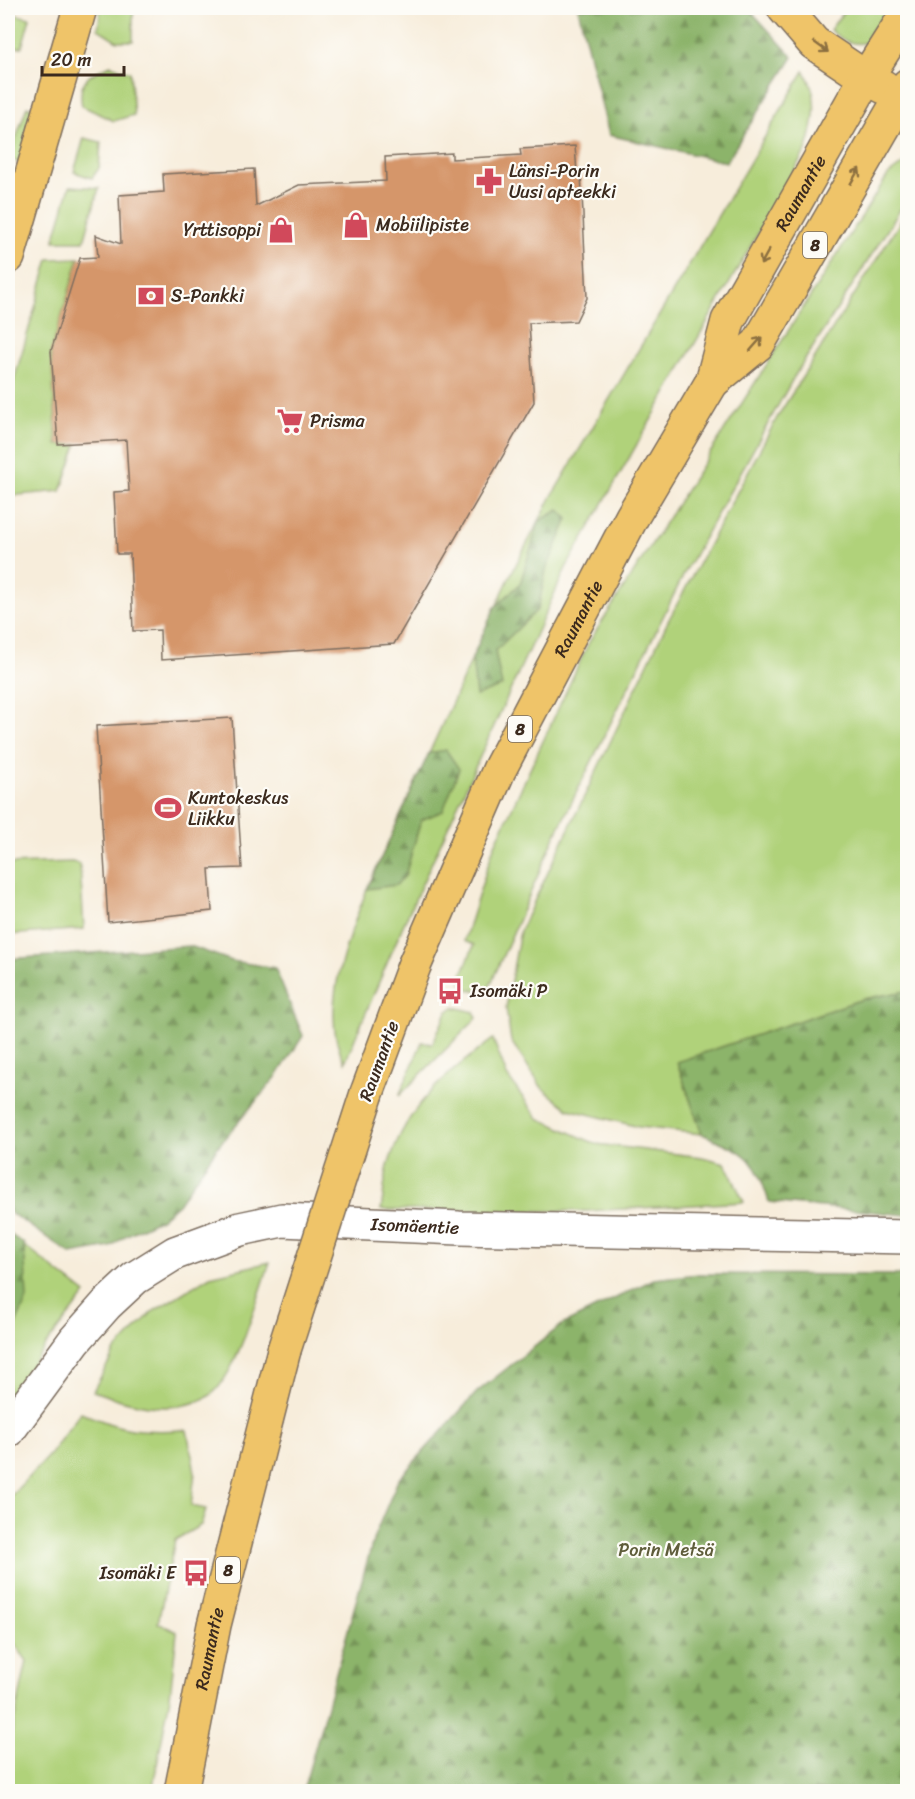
<svg xmlns="http://www.w3.org/2000/svg" width="915" height="1799" viewBox="0 0 915 1799" font-family="Sriracha,sans-serif">
  <style>
    .grass { fill: #b0d27a; stroke: #767e4c; stroke-width: 1.5 }
    .forest { fill: url(#forest-firs); stroke: #646f44; stroke-width: 1.5 }
    .building { fill: #d5966b }
    .lines { fill: none; stroke-linecap: round; stroke-linejoin: round }
    .minor-casing { stroke: #7d6e60; stroke-width: 36 }
    .major-casing { stroke: #7d6e60; stroke-width: 36 }
    .highway-casing { stroke: #7d6e60; stroke-width: 36 }
    .minor { stroke: #fff; stroke-width: 33 }
    .major { stroke: #efc469; stroke-width: 33 }
    .highway { stroke: #efc469; stroke-width: 33 }
    .highway-bridge-casing { stroke: #7d6e60; stroke-width: 36; stroke-linecap: butt }
    .highway-bridge { stroke: #efc469; stroke-width: 33 }
    .oneway { stroke: #8c6f40 }
    .labels { text-anchor: middle; dominant-baseline: central; stroke-width: 4.5; stroke-linejoin: round; paint-order: stroke }
    .shield { fill: #fdfcf7; stroke: #75695f; stroke-width: 1.5 }
    .shield-label { font-size: 16px; font-weight: bold; fill: #3b2a1e }
    .poi-label { font-size: 18px; fill: #3b2a1e; stroke: #fdfcf7; text-anchor: start }
    .street-label { font-size: 18px; fill: #3b2a1e; stroke: #fdfcf7 }
    .park-label { font-size: 18px; fill: #5e5c3a; stroke: #fdfcf7 }
  </style>
  <defs>
    <pattern id="forest-firs" width="22" height="20" patternUnits="userSpaceOnUse" patternTransform="scale(1.5)"><rect width="22" height="20" fill="#8cb46a"/><path d="M5 1l3.5 6h-7zM16 11l3.5 6h-7z" fill="#749357"/></pattern>
  </defs>
  <rect width="100%" height="100%" fill="#fdfcf7"/>
  <filter id="ink" filterUnits="userSpaceOnUse"><feTurbulence type="fractalNoise" baseFrequency=".0167" numOctaves="2"/><feDisplacementMap in="SourceGraphic" scale="12" xChannelSelector="R" yChannelSelector="G"/><feConvolveMatrix kernelMatrix="1 2 1 2 8 2 1 2 1" color-interpolation-filters="sRGB"/></filter>
  <filter id="wash" filterUnits="userSpaceOnUse"><feTurbulence type="fractalNoise" baseFrequency=".008" numOctaves="4" result="noise"/><feDisplacementMap in="SourceGraphic" scale="24" xChannelSelector="R" yChannelSelector="G"/><feGaussianBlur stdDeviation="1.35" result="paint"/><feColorMatrix in="noise" values="0 0 0 0 0 0 0 0 0 0 0 0 0 0 0 0 0 1.4 0 .05"/><feComposite in="paint" operator="in"/></filter>
  <g filter="url(#wash)">
    <rect width="100%" height="100%" fill="#f7eddb"/>
    <!-- grass -->
    <path class="grass" d="M101,8h32v33h-16l-19,-12z
      M846,8h48l-21,33c-18,6 -29,1 -43,-11z
      M8,13l22,5 -8,29 -14,1z
      M111,65l19,7 4,43 -20,6 -32,-15c-5,-26 7,-32 29,-41z
      M804,71c16,24 11,51 3,77l-241,420 -164,360 -57,134c-28,-50 3,-123 22,-173l143,-313 43,-82z
      M27,106l8,3 -15,54 -11,-4z
      M84,138l17,4 -2,26 -7,10 -18,-6z
      M907,161v38l-113,178 -108,193 -131,266 -66,152 -9,3 -14,-2 -6,-10 14,-34 -10,-4 29,-92 96,-207 299,-467z
      M70,186l29,2 -15,53h-30z
      M907,211v780l-44,8 -186,63 25,72 -63,-7 -71,-18 -26,-21 -31,-47 -5,-33 14,-77 148,-310 110,-205z
      M79,258l-28,93 6,94h20l-16,46 -53,5v-95l41,-142z
      M72,862l8,2 4,65 -76,6v-71z
      M454,1007l20,5 3,6 -78,78 23,-54 10,2 15,-32z
      M493,1039l14,37 31,42 58,26 106,13 23,6 19,39 -157,9 -206,-1c3,-16 3,-35 9,-50 19,-58 57,-86 103,-121z
      M8,1233l78,61 -38,48 -40,58z
      M270,1262c-10,29 -35,119 -61,134 -36,21 -80,8 -116,-5l22,-40 37,-39 58,-36z
      M81,1412c43,20 59,20 106,18l8,42 -4,34 15,3 -5,16 -26,15 -17,83 19,9 -7,65 -18,94h-144v-41l19,-89 -19,-26v-136l42,-45z"/>
    <!-- forest -->
    <path class="forest" d="M578,8h170l45,49 -67,105 -117,-27z
      M559,510l9,9 -22,51 -8,39 -43,42 7,35 -26,10 -4,-38 23,-51 25,-23 19,-63z
      M446,750l13,19 -16,42 -22,9 -16,56 -9,9 -29,4 62,-136z
      M190,946l42,15 43,7 28,68 -26,40 -58,69 -41,59 -18,15 -33,16 -17,12 -39,7 -63,-43v-252z
      M907,991v224l-138,-13c-15,-48 -23,-49 -67,-68l-25,-72 186,-63z
      M8,1233l16,11 3,55 -19,43z
      M699,1274l208,1v516h-604l71,-254 24,-57 79,-88 85,-67 92,-46z"/>
    <g id="blocks">
      <!-- building -->
      <path class="building" d="M575,146l2,27h4l6,125 -11,23 -47,2 5,79 -140,242 -233,16 -1,-30 -27,1 -3,-77h-13l-3,-62 15,-1 -3,-51 -68,4 -7,-93 29,-93 18,-1 -2,-22 25,9 -2,-49 45,-3 -1,-18 91,-5 2,37 43,-21 87,-4 -1,-24 67,-4v6l69,-4 -1,-6z
        M232,718l10,150 -33,1 3,42 -104,11 -12,-196z"/>
    </g>
  </g>
  <g filter="url(#ink)">
    <use href="#blocks" fill-opacity="0" stroke="#7d6e60" stroke-width="1.5"/>
    <g class="lines">
      <!-- minor casing -->
      <g class="minor-casing">
        <g id="minor">
          <path id="s1" d="M8,1431l67,-91 31,-35 29,-27 40,-25 65,-24 42,-9 177,8 449,9"/>
        </g>
      </g>
      <!-- major casing -->
      <g class="major-casing">
        <path id="major" d="M8,257l72,-249"/>
      </g>
      <!-- highway casing -->
      <g class="highway-casing">
        <g id="highway">
          <path d="M784,8l30,35 52,35 18,9"/>
          <path d="M712,382l46,-38 150,-259"/>
          <path id="s2" d="M367,1093l47,-127 85,-196 133,-253 80,-135 16,-61 138,-243 42,-66"/>
          <path id="s3" d="M181,1792l33,-167 70,-275"/>
        </g>
      </g>
      <!-- minor -->
      <use href="#minor" class="minor"/>
      <!-- major -->
      <use href="#major" class="major"/>
      <!-- highway -->
      <use href="#highway" class="highway"/>
      <!-- highway-bridge casing -->
      <g class="highway-bridge-casing">
        <path id="highway-bridge" d="M284,1350l83,-257"/>
      </g>
      <!-- highway-bridge -->
      <use href="#highway-bridge" class="highway-bridge"/>
    </g>
    <!-- one-way arrows -->
    <defs><path id="oneway-shaft" d="M-6 0H5M1.5-3L5.5 0L1.5 3" fill="none" stroke-width="1.6" stroke-linecap="round" stroke-linejoin="round" transform="scale(1.5)"/></defs>
    <g class="oneway">
      <use href="#oneway-shaft" transform="translate(821 47) rotate(36)"/>
      <use href="#oneway-shaft" transform="translate(855 176) rotate(-60)"/>
      <use href="#oneway-shaft" transform="translate(765 257) rotate(119)"/>
      <use href="#oneway-shaft" transform="translate(756 344) rotate(-49)"/>
    </g>
  </g>
  <!-- icons -->
  <defs>
    <g id="pharmacy-bare" transform="scale(2.07)"><path d="M-2-6h4v4h4v4h-4v4h-4v-4h-4v-4h4Z" fill="#d1495b" stroke="#fdfcf7" stroke-width="2.5" paint-order="stroke"/></g>
    <g id="shop-bare" transform="scale(2.07)"><path d="M-5-2.5h2.3a2.7 3.5 0 0 1 5.4 0H5L5.5 6h-11ZM-1.5-2.5h3a1.5 2.3 0 0 0-3 0Z" fill="#d1495b" stroke="#fdfcf7" stroke-width="2.5" paint-order="stroke"/></g>
    <g id="bank-bare" transform="scale(2.07)"><path d="M-6-4H6V4H-6ZM0-2.3a2.3 2.3 0 1 0 0 4.6a2.3 2.3 0 1 0 0-4.6Z" fill="#d1495b" stroke="#fdfcf7" stroke-width="2.5" paint-order="stroke"/></g>
    <g id="supermarket-bare" transform="scale(2.07)"><path d="M-6-5.5h2.5l.6 2H6L4.5 2H-2.5L-4.4-4H-6ZM-1.5 3.2a1.3 1.3 0 1 0 .1 0ZM3 3.2a1.3 1.3 0 1 0 .1 0Z" fill="#d1495b" stroke="#fdfcf7" stroke-width="2.5" paint-order="stroke"/></g>
    <g id="stadium-bare" transform="scale(2.07)"><path d="M0-5a6.5 5 0 1 0 0 10a6.5 5 0 1 0 0-10ZM-3.5-1.8h7v3.6h-7Z" fill="#d1495b" stroke="#fdfcf7" stroke-width="2.5" paint-order="stroke"/></g>
    <g id="bus-bare" transform="scale(2.07)"><path d="M-5-6H5V4H4V6H2V4H-2V6H-4V4H-5ZM-3.5-4V0h7V-4ZM-3.5 1.2v1.5H-2V1.2ZM2 1.2v1.5H3.5V1.2Z" fill="#d1495b" stroke="#fdfcf7" stroke-width="2.5" paint-order="stroke"/></g>
  </defs>
  <g fill-rule="evenodd">
    <use href="#pharmacy-bare" x="489" y="181"/>
    <use href="#shop-bare" x="356" y="225"/>
    <use href="#shop-bare" x="281" y="230"/>
    <use href="#bank-bare" x="151" y="296"/>
    <use href="#supermarket-bare" x="290" y="421"/>
    <use href="#stadium-bare" x="168" y="808"/>
    <use href="#bus-bare" x="450" y="991"/>
    <use href="#bus-bare" x="196" y="1573"/>
  </g>
  <g class="labels">
    <!-- shield labels -->
    <g class="shield">
      <rect x="803" y="232" width="24" height="26" rx="4.5"/>
      <rect x="508" y="716" width="24" height="26" rx="4.5"/>
      <rect x="216" y="1557" width="24" height="26" rx="4.5"/>
    </g>
    <g class="shield-label">
      <text x="815" y="245">8</text>
      <text x="520" y="729">8</text>
      <text x="228" y="1570">8</text>
    </g>
    <!-- poi labels -->
    <g class="poi-label">
      <text x="509" y="171">Länsi-Porin<tspan x="509" dy="21">Uusi apteekki</tspan></text>
      <text x="376" y="225">Mobiilipiste</text>
      <text x="261" y="230" text-anchor="end">Yrttisoppi</text>
      <text x="171" y="296">S-Pankki</text>
      <text x="310" y="421">Prisma</text>
      <text x="188" y="798">Kuntokeskus<tspan x="188" dy="21">Liikku</tspan></text>
      <text x="470" y="991">Isomäki P</text>
      <text x="176" y="1573" text-anchor="end">Isomäki E</text>
    </g>
    <!-- street labels -->
    <g class="street-label">
      <text stroke="none"><textPath href="#s2" startOffset="1002">Raumantie</textPath></text>
      <text stroke="none"><textPath href="#s2" startOffset="520">Raumantie</textPath></text>
      <text transform="translate(379 1061) rotate(-70)">Raumantie</text>
      <text stroke="none"><textPath href="#s1" startOffset="492">Isomäentie</textPath></text>
      <text stroke="none"><textPath href="#s3" startOffset="146">Raumantie</textPath></text>
    </g>
    <!-- park labels -->
    <g class="park-label">
      <text x="666" y="1550">Porin Metsä</text>
    </g>
  </g>
  <!-- margin -->
  <rect width="915" height="1799" fill="none" stroke="#fdfcf7" stroke-width="30"/>
  <!-- scale -->
  <path d="M42 66v9h82v-9" fill="none" stroke="#3b2a1e" stroke-width="3"/>
  <text x="51" y="66" font-size="18" fill="#3b2a1e" stroke="#fdfcf7" stroke-width="4.5" paint-order="stroke">20 m</text>
</svg>
